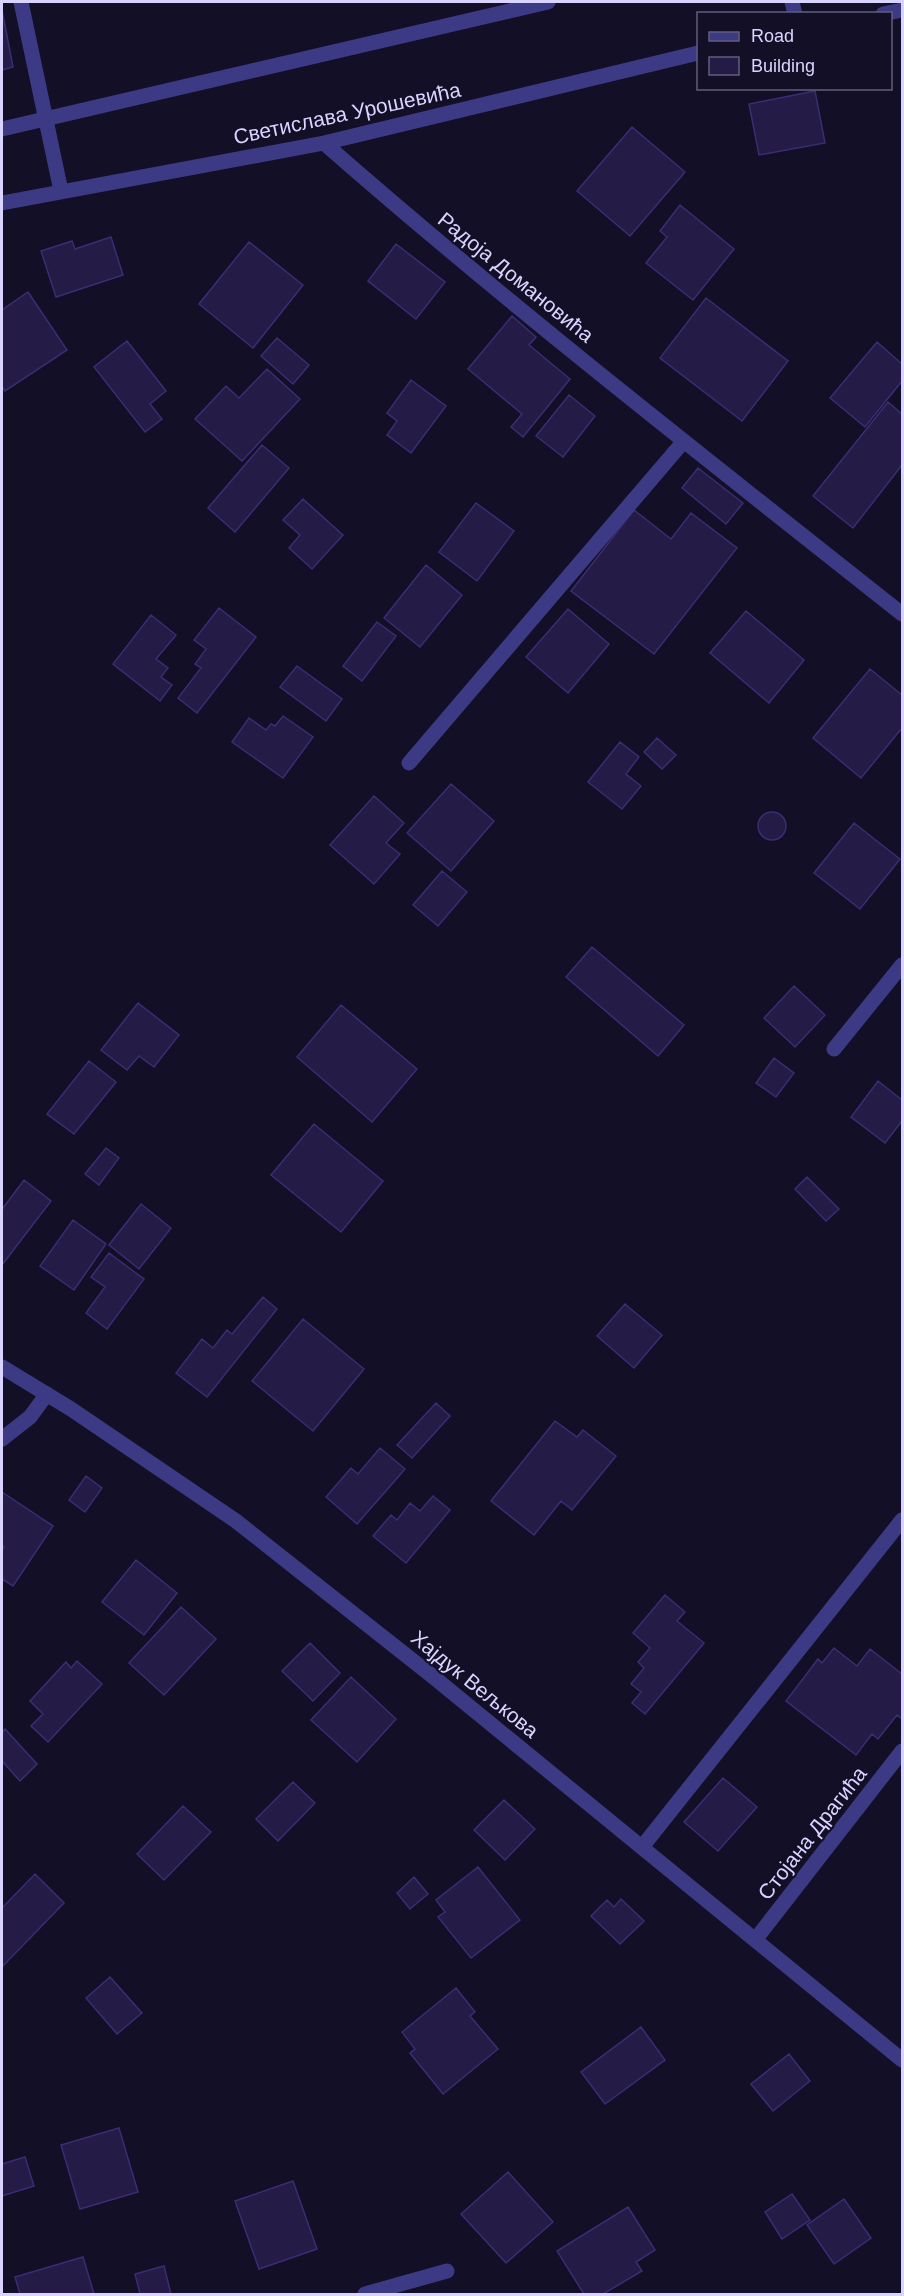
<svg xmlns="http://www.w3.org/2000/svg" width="904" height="2296" viewBox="0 0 904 2296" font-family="Arial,sans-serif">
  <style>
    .building { fill: #241b47; stroke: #3b2d73; stroke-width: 1.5 }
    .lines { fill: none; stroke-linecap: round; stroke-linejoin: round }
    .street { stroke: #3d3a85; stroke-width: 15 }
    .labels { text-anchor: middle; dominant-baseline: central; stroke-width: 4.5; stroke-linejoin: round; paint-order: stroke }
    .street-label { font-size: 21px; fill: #d9d4ff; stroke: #130f26 }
  </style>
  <rect width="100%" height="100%" fill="#130f26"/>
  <!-- building -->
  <path class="building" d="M2,10l11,57 -11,3z
    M815,91l10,52 -66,12 -10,-51z
    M632,127l53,45 -55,64 -53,-45z
    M680,205l54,44 -41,51 -47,-37 21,-26 -7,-6z
    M111,237l12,38 -67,22 -15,-46 31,-10 3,8z
    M249,242l54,43 -50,63 -54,-44z
    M396,244l49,38 -29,37 -48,-38z
    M28,292l39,58 -62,41 -3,-4v-77z
    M706,298l82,63 -46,60 -82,-63z
    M512,316l24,21 -7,8 41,34 -47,58 -12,-10 11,-13 -54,-45z
    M277,338l32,27 -16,19 -32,-28z
    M127,341l39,50 -16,13 12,15 -17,13 -51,-65z
    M877,342l25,22v17l-37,46 -35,-29z
    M267,369l33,30 -58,62 -47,-42 31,-33 13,12z
    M411,380l35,26 -35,47 -24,-18 10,-14 -10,-8z
    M569,395l26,21 -32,41 -27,-21z
    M888,402l14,12v51l-49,63 -40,-32z
    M262,445l27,23 -54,64 -27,-24z
    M698,468l45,35 -17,21 -44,-36z
    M303,499l40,36 -31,34 -23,-21 11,-13 -17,-15z
    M476,503l38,28 -37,50 -38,-29z
    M634,510l37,29 20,-26 46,35 -83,106 -83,-63z
    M426,565l36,30 -42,52 -36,-29z
    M219,608l37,29 -59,76 -19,-15 23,-30 -6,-4 11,-15 -12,-9z
    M568,609l41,35 -41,49 -42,-36z
    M746,611l58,49 -35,43 -59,-50z
    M151,615l25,20 -20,24 12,9 -7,9 11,8 -12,16 -47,-37z
    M377,622l19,14 -34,45 -19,-15z
    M297,666l45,33 -16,22 -46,-34z
    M870,669l32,26v33l-41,50 -48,-40z
    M283,716l30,21 -30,41 -51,-36 17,-24 17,12 5,-6 4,2z
    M657,738l19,17 -14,14 -18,-17z
    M620,742l19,15 -13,17 15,12 -19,23 -34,-27z
    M451,784l43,37 -43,50 -44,-38z
    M374,796l30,27 -18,20 14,11 -26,30 -44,-39z
    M758 826a14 14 0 1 1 28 0a14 14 0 1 1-28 0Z
    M854,823l46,36 -40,50 -46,-36z
    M442,871l25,21 -29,34 -25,-21z
    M592,947l92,78 -26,31 -92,-79z
    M794,986l31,29 -30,32 -31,-29z
    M138,1003l41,32 -25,32 -15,-11 -12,14 -26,-20z
    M341,1005l76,64 -45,53 -75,-65z
    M774,1058l20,15 -18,24 -20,-14z
    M89,1061l27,21 -42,52 -27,-20z
    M878,1081l24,19v21l-17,22 -34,-26z
    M314,1124l69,57 -42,51 -70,-57z
    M106,1148l13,10 -20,27 -14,-11z
    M807,1177l32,32 -13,12 -31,-32z
    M24,1180l27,21 -49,64v-58l1,1z
    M141,1204l30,24 -32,41 -30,-24z
    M73,1220l33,24 -32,46 -34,-24z
    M109,1253l35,26 -37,50 -21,-16 19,-26 -14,-10z
    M263,1297l14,12 -70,88 -31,-24 26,-34 11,9 14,-18 5,4z
    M625,1304l37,31 -28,33 -37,-32z
    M303,1319l61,50 -51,62 -61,-50z
    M436,1403l14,13 -38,42 -15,-13z
    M555,1421l22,16 6,-7 33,26 -44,54 -11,-9 -27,34 -43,-34z
    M380,1448l25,21 -48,55 -31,-27 25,-29 7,6z
    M86,1476l16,12 -17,24 -16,-12z
    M2,1492l51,34 -40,60 -11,-7v-29l2,-3 -2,-2z
    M433,1496l17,14 -44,53 -33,-27 18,-21 6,5 13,-17 10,8z
    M136,1560l41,33 -33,42 -42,-33z
    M665,1595l20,17 -8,9 27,22 -59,71 -13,-11 9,-11 -10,-8 13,-16 -6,-6 12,-14 -17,-15z
    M181,1607l35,32 -52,56 -35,-32z
    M310,1643l30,30 -27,28 -31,-30z
    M834,1648l23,18 13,-17 32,25v45l-5,-4 -19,24 -6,-5 -16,21 -70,-54 32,-42 4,4z
    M77,1661l25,23 -54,58 -17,-16 12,-12 -13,-13 36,-39 5,6z
    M351,1677l45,42 -39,43 -46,-42z
    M5,1729l32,35 -17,17 -18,-20v-29z
    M723,1778l34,29 -39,44 -34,-29z
    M293,1782l22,21 -37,38 -22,-22z
    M504,1800l31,29 -30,31 -31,-30z
    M183,1806l28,26 -47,48 -27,-26z
    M478,1867l42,53 -49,38 -33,-41 7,-5 -9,-12z
    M35,1874l29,29 -62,64v-59z
    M414,1877l14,17 -18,15 -13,-16z
    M621,1899l23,22 -24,23 -29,-28 16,-16 7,7z
    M110,1977l32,36 -25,21 -31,-36z
    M456,1988l19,24 -5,4 28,33 -55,45 -33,-41 5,-4 -13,-17z
    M641,2027l24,33 -60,44 -24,-32z
    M789,2054l21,27 -37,30 -22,-27z
    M119,2128l19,64 -58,17 -19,-64z
    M25,2157l9,29 -32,10v-32z
    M508,2172l45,50 -47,41 -45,-49z
    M293,2181l24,68 -58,20 -24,-68z
    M792,2194l18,26 -28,19 -17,-27z
    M844,2199l27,39 -37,26 -27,-39z
    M628,2207l27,43 -19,12 6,9 -39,23h-19l-27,-43z
    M83,2257l11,37h-74l-5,-17z
    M164,2266l7,28h-31l-5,-20z"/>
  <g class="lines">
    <!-- street -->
    <path class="street" d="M21,2l40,189
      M792,2l3,12
      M883,14l19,-4
      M2,129l546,-127
      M324,143c187,164 384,317 578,471
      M2,203l322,-60 374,-90
      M409,763l275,-322
      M834,1049l68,-84
      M2,1367l69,42 165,112 195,154 471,385
      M2,1439l28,-22 17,-23
      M642,1847l260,-327
      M755,1940l147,-189
      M365,2294l82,-23"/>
  </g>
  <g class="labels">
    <!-- street labels -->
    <g class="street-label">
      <text transform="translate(347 113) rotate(-12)">Светислава Урошевића</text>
      <text transform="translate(516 277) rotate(39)">Радоја Домановића</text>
      <text transform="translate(475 1684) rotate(39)">Хајдук Вељкова</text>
      <text transform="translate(812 1833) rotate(-52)">Стојана Драгића</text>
    </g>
  </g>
  <!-- border -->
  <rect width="904" height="2296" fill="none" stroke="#d9d4ff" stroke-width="6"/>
  <!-- legend -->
  <rect x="697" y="12" width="195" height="78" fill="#130f26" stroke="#625e7d" stroke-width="1.5"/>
  <rect x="709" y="32" width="30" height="9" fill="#3d3a85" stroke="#625e7d" stroke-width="1.5"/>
  <text x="751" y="42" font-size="18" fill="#d9d4ff">Road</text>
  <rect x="709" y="57" width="30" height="18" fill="#241b47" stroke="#625e7d" stroke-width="1.5"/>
  <text x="751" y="72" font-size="18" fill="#d9d4ff">Building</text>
</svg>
